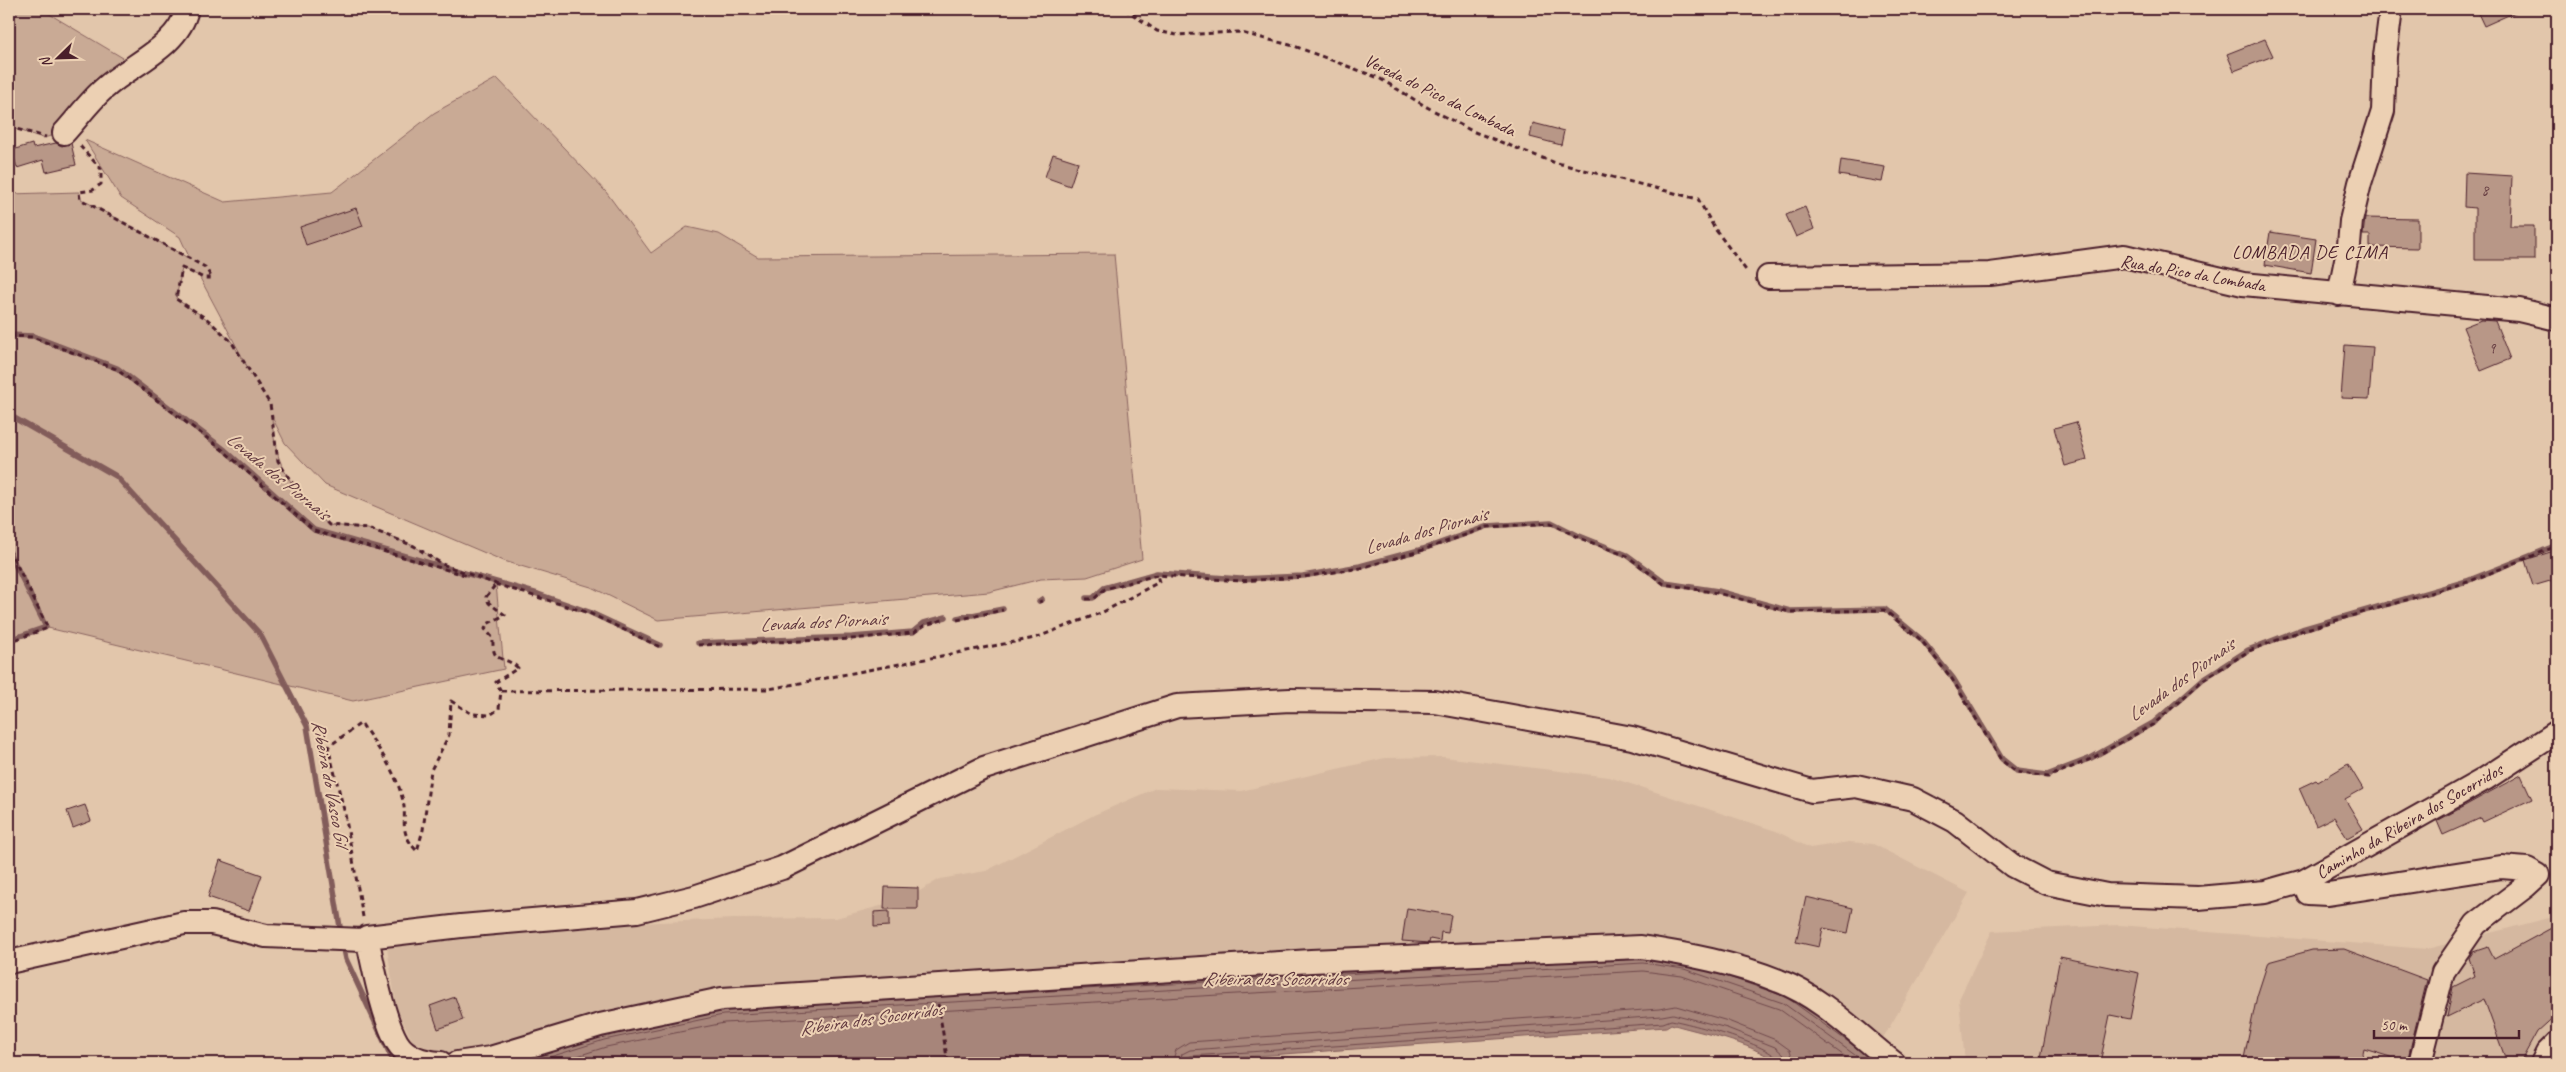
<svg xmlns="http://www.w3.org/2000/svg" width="2566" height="1072" viewBox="0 0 2566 1072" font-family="Caveat,sans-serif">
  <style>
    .built { fill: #d5b8a0 }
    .green { fill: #c9aa95; stroke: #8a6460; fill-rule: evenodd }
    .water { fill: #a7857a; stroke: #825c5a }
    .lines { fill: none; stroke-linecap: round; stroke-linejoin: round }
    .shore { stroke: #6f484b; stroke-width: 1 }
    .stream { stroke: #825c5a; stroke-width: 5.5 }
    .building { fill: #b89787; stroke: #4a1f2b }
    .minor-casing { stroke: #4a1f2b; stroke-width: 26 }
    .path { stroke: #4a1f2b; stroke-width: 3; stroke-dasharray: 5 4; stroke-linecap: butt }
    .minor { stroke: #ecd0b3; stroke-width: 22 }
    .labels { text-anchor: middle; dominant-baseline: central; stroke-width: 4; stroke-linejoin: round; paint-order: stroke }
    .number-label { font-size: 15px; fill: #663d42 }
    .street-label { font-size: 18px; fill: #4a1f2b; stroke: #ecd0b3 }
    .neighbourhood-label { font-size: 19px; letter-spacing: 1px; fill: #4a1f2b; stroke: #ecd0b3 }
    .water-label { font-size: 19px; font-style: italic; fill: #61383f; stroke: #ecd0b3 }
  </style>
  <rect width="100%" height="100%" fill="#e2c6ab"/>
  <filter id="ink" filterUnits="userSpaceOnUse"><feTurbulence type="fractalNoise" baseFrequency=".02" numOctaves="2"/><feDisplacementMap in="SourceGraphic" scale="10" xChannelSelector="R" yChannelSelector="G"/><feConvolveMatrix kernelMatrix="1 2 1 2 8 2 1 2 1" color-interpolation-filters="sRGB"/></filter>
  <g filter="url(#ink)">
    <!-- built -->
    <path class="built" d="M1443,757l166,20 167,54 34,17 39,-6 24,2 96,49 -86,145 -89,-59 -113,-36 -199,-3 -284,20 -721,92h-39l-25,-10 -16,-32 -10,-62 200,-23 147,-6 102,-1 70,-19 34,-20 46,-8 108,-56 62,-27 85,3 144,-33z
      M2557,916v147h-592l-6,-64 33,-68 127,-6 308,24z"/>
    <!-- green -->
    <path class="green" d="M9,9h32l82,49 -18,30 -41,45 -21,5 -34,-11z
      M497,78l109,114 45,61 36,-26 32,7 39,23 356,-3 28,305 -55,18 -46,2 -52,13 -331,28 -67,-33 -87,-26 -179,-76 -40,-42 -13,-26c2,53 22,71 56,108l40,3 46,18 28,18 54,20 8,85 -151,32 -305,-73 -39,14v-448l70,-2 2,7 109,60 -10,-22 -59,-39 -36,-58 140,62 107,-10 102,-79zM182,268l17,8 49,92 -17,-27 -24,-22 -31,-20z"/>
    <!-- water -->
    <path class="water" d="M1643,952l145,40 97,71h-107c-30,-22 -73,-29 -107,-39l-5,3 -510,36h-662l228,-59z"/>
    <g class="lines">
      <!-- shore -->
      <path class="shore" d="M1729,977l49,17
        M1016,993l448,-26
        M1789,999l69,50
        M531,1063l73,-23 119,-25 920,-52 41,6 99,34 83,60
        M555,1063l51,-16 118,-24 919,-52 39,5 97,33 75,54
        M1172,1063l4,-13 13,-8 470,-33 17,-3 52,15 48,19 14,10 4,13
        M1179,1063l3,-9 8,-4 472,-34 11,-2 54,14 48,19 9,8 2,8
        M1185,1063l2,-5 4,-2 472,-33 8,-3c18,3 107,26 109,43"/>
      <!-- stream -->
      <path class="stream" d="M9,335l24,1 84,32 108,82 89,80 224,64 51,18 71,33
        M9,415l107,61 144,158 47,92 34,207
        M9,552l37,75 -37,13
        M1086,598h7l11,-10 53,-15 83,6 63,-3 57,-10 63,-17 65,-23 63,-4 26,13 50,20 38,28 53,8 72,20 95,-2 36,30 32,39 49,81 15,12 30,4 44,-17 62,-35 50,-44 45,-29 54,-21 165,-48 90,-36
        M1039,601l3,-2
        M957,618l46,-9
        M698,643l154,-6 61,-5 11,-9 22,-6
        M343,945l3,14 48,104"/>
    </g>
    <!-- building -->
    <path class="building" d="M2476,9h46l-38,17z
      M2265,39l8,17 -39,15 -7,-17z
      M1533,123l31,8 -3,14 -31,-8z
      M56,143l6,3 9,-3 5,22 -30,7 -3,-12 -26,8 -5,-18 20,-6 1,4z
      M1053,154l25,8 -8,24 -25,-9z
      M1841,160l44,7 -3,15 -43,-7z
      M2465,173l47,3 -2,50h24v34h-59v-52l-11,-1z
      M1805,207l9,22 -18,8 -10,-22z
      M356,208l7,18 -57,19 -6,-18z
      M2365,218l53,1v29l-48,-1v-12h-7z
      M2270,232l46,7 -5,34 -46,-8z
      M2481,320l14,1 15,38 -29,12 -18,-44z
      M2345,345l28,2 -4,52 -28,-1z
      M2076,422l11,38 -22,6 -11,-38z
      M2557,550v29l-24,7 -8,-26z
      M2348,764l15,25 -18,10 18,30 -16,9 -13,-21 -18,9 -17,-38 17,-8 2,2z
      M2521,775l11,24 -49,23 -2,-4 -38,17 -6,-14z
      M85,805l6,16 -18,7 -6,-17z
      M220,860l42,15 -13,36 -41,-14z
      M885,887l33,1v21h-34z
      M1806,897l47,11 -5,25 -25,-5 -4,19 -23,-5z
      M1407,908l44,7 -3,18 -7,-1 -1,9 -10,-2 -1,4 -27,-2z
      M889,911v15l-15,1v-15z
      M2557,925v89l-20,18 -17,31h-13l-23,-64 -37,18 6,-30 22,-11 -6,-18 4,-6 15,-5 6,12z
      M2344,949l83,31 -20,82 -43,-13 -3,14h-118l14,-67 11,-34 44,-12z
      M2060,957l79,16 -9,46 -20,-4 -10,48h-60z
      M455,997l8,23 -25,9 -8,-23z"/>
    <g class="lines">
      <!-- minor casing -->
      <g class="minor-casing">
        <path id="minor" d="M64,133c14,-15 26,-33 42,-46 26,-23 73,-41 81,-78
          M1768,277l222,-3 134,-18 119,28 276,26 38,9
          M2339,294l10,-49 2,-24 9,-38 23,-72 2,-55 5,-39
          M2304,881l4,12 20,1 173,-27 26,2 11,6 -12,11 -50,38 -33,48 -23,91
          M367,937c6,28 16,81 30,105 9,15 27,20 44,21
          M9,962l175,-39h28l54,13 97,4 4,-3 94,-11 176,-15 57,-14 88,-29 202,-100 193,-62 113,-6 145,2 154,28 43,8 180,53 44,-5 57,13 42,22 58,45 33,17 61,12 91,3 67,-6 39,-11 181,-102 72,-47
          M457,1063l33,-5 110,-33 122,-26 589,-38 330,-14c46,7 94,16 138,34 43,16 79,54 115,82
          M2542,1063l5,-10 10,-10"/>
      </g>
      <!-- path -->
      <path class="path" d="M1125,9l32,22 20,4 61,-3 56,14 85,32 46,28 47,25 39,15 42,16 145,37 17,30 33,44
        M1135,9l5,8
        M9,127l37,10
        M80,146l21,23v15l-8,6 -14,2 1,7 125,68 7,11h-8l-22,-10 -6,31 31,20 24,22 39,63 8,57 20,31 31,33 39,3 46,18 28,18 54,20
        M9,336l23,1 84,32 108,82 90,80 154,45
        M9,549l39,79 -39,14
        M495,584l94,29 71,34
        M1086,599h8l11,-10 52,-14 83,6 63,-4 58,-9 62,-18 65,-23 63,-4 26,14 50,19 37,28 53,9 73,19 94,-2 37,30 31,39 49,81 15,12 32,5 43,-18 63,-35 49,-44 46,-29 54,-21 165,-48 89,-36
        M1039,602l3,-1
        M957,620l46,-10
        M698,645l154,-6 61,-6 12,-8 21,-6
        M501,691l268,-2 266,-51 68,-26 56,-30 -2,-7
        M363,917l-18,-103 -17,-67 33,-24c16,23 34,47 41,74 7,23 -6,32 15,54l6,-21 8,-60 18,-35 2,-34 21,13 18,1 9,-6 2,-18 -5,-9 22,-14c-16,-15 -26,-2 -25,-30l-8,-9 2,-5 18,-9 -16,-12 -3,-6 10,-13
        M938,1004l10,59"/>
      <!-- minor -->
      <use href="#minor" class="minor"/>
    </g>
  </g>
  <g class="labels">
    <!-- number labels -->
    <g class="number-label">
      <text x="2485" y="190">8</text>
      <text x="2492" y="348">9</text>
    </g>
    <!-- street labels -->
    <g class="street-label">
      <text transform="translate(1440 95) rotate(26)">Vereda do Pico da Lombada</text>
      <text transform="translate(2193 273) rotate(10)">Rua do Pico da Lombada</text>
      <text transform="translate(2409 821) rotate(-30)">Caminho da Ribeira dos Socorridos</text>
    </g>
    <!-- neighbourhood labels -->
    <g class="neighbourhood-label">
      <text x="2310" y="252">LOMBADA DE CIMA</text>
    </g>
    <!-- water labels -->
    <g class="water-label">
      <text transform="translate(278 476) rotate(39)">Levada dos Piornais</text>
      <text transform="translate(1426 531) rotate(-16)">Levada dos Piornais</text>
      <text transform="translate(823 622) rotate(-3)">Levada dos Piornais</text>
      <text transform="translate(2181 680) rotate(-36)">Levada dos Piornais</text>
      <text transform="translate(330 783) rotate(79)">Ribeira do Vasco Gil</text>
      <text x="1275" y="979">Ribeira dos Socorridos</text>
      <text transform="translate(871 1019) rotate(-8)">Ribeira dos Socorridos</text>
    </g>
  </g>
  <!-- margin -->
  <rect width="2566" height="1072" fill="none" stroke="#ecd0b3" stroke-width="30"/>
  <rect x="15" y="15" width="2536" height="1042" fill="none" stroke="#4a1f2b" stroke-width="2" filter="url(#ink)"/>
  <!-- north arrow -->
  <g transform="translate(58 58) rotate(247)" stroke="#ecd0b3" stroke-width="4" paint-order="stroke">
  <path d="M0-4L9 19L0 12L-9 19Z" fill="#4a1f2b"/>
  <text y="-8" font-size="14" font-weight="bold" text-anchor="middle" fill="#4a1f2b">N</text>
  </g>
  <!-- scale -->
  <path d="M2374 1030v8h145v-8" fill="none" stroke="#4a1f2b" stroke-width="2.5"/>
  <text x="2381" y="1030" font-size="15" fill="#4a1f2b" stroke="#ecd0b3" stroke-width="4" paint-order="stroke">50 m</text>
</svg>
